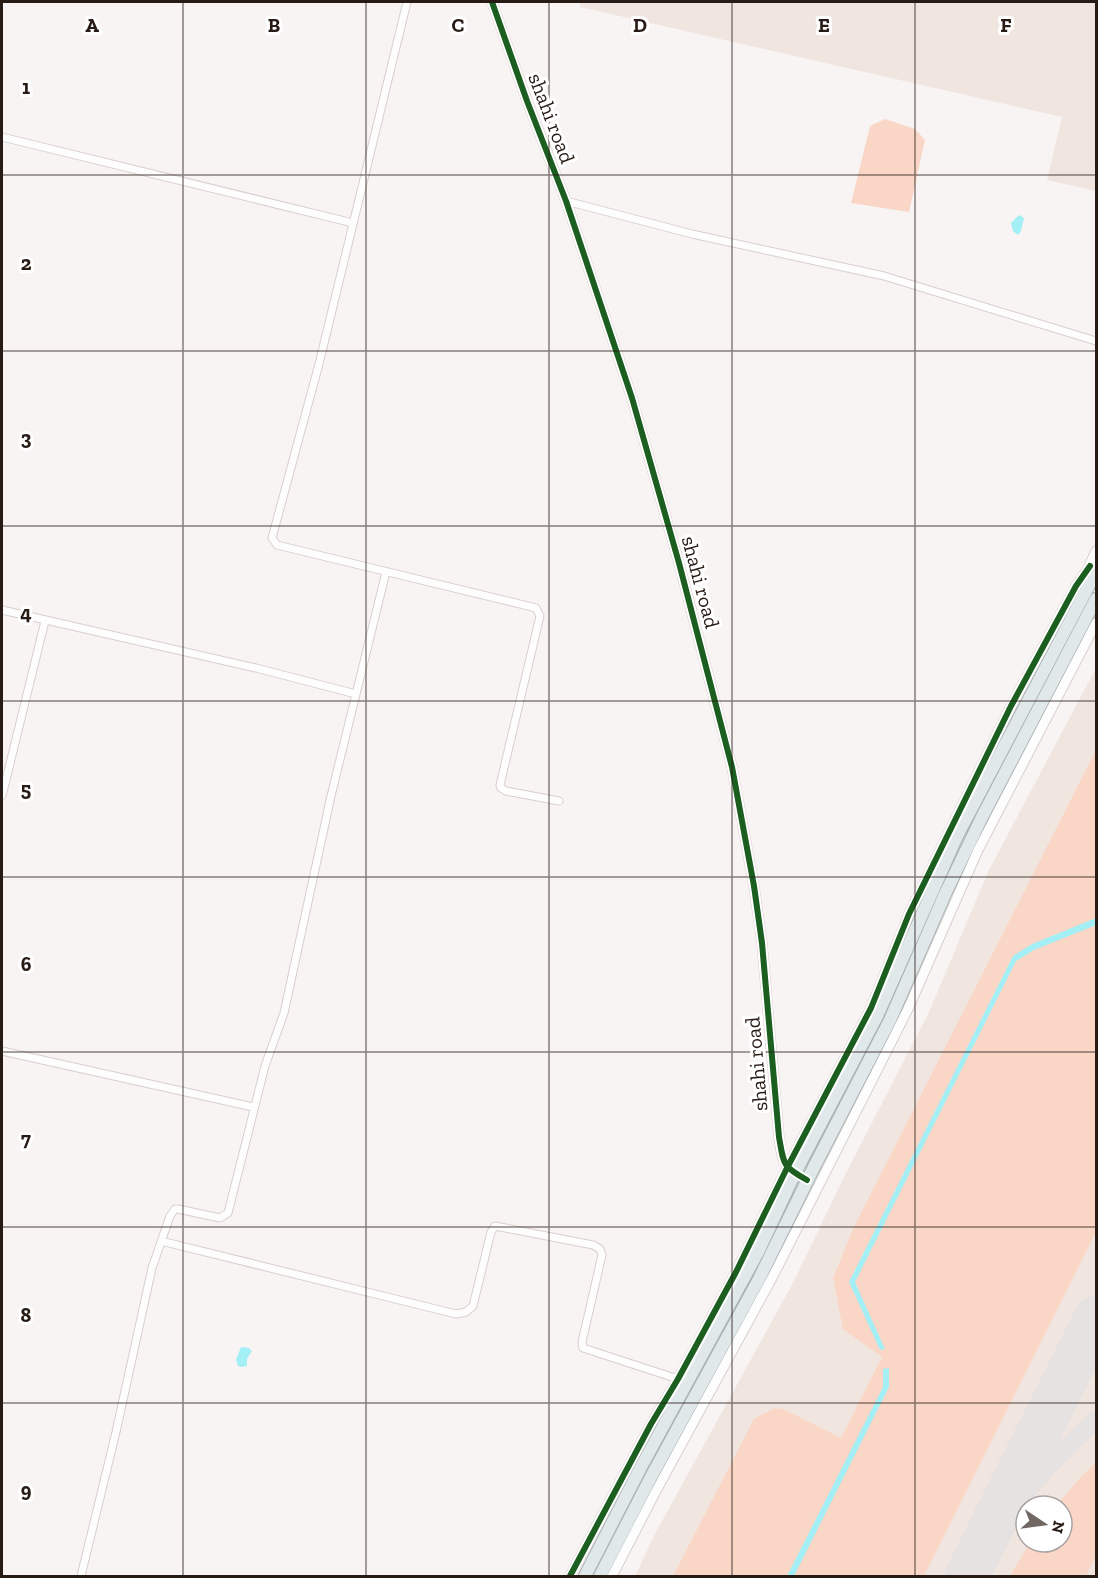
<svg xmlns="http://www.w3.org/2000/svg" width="1098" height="1578" viewBox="0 0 1098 1578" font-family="'Zilla Slab',serif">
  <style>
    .built { fill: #f1e5e0; fill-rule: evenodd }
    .green { fill: #f9d6c5 }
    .water { fill: #a3eff5 }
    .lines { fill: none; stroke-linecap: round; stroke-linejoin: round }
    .taxiway { stroke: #e6e2e2; stroke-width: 18 }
    .runway { stroke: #e6e2e2; stroke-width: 45 }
    .trunk-tunnel { stroke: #d9d3d2; stroke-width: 12; stroke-dasharray: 12 6; stroke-linecap: butt }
    .minor-casing { stroke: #d9cfcc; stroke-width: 9 }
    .tertiary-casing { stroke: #d9cfcc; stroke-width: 11 }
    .trunk-casing { stroke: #aab3b3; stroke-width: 14 }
    .minor { stroke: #fefdfd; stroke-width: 7 }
    .tertiary { stroke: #fefdfd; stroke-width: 9 }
    .trunk { stroke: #e0e8e9; stroke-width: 12 }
    .cycleway-casing { stroke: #fff; stroke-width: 10 }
    .cycleway { stroke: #1b5e20; stroke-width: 6 }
    .grid { fill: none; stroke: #281b15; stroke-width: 1.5; stroke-opacity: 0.55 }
    .labels { text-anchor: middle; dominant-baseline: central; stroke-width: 6; stroke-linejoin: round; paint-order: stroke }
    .street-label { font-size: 21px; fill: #281b15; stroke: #fff }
    .grid-label { font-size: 20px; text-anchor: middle; font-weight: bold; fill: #281b15; stroke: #fff; stroke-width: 6; stroke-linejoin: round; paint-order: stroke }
  </style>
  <rect width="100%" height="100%" fill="#f8f4f3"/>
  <!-- built -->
  <path class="built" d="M580,2h516v189l-49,-11 15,-63 -482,-110z
    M1096,668v908h-461l21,-44 138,-251 50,-104 85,-165 59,-140zM1026,1506h36v36h-36z"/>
  <!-- green -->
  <path class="green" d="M885,119l30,10 10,11 -16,72 -58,-9 19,-77z
    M1096,750v482l-172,344h-251l81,-157 21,-11 8,1 58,29 41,-81 -39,-28 -10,-51 20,-49z
    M1096,1462v93l-10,21h-76l20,-34h32v-36h-6l24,-28z"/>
  <!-- water -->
  <path class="water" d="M1019,215l5,3 -3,13 -3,4 -5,-4 -2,-8z
    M1096,918v7l-62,25 -18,11 -161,321 30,67 -5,1 -31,-68 164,-326 19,-12z
    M241,1347l8,1 3,3 -5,8v7l-5,1 -4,-1 -2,-6z
    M889,1368v19l-95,189h-7l96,-189v-18z"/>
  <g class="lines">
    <!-- taxiway -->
    <path class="taxiway" d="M1083,1345l13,-20
      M969,1576c33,-59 76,-111 127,-156"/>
    <!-- runway -->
    <path class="runway" d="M967,1576l129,-258"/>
    <!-- trunk-tunnel -->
    <path class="trunk-tunnel" d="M1086,634l10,-21
      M998,742l92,-172
      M964,868l111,-214
      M893,965l35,-81
      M800,1208l105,-205 37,-87
      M740,1329l19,-38"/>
    <!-- minor casing -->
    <g class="minor-casing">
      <path id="minor" d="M407,2l-88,362 -47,174 5,7 259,63 4,8 -40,169 1,3 5,3 53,10
        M2,137l351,86
        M566,201l126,33 192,42 212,65
        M2,610l254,58 100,26
        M2,796l43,-175
        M2,1051l251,56
        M161,1241l295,73 10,-2 7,-6 18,-74 4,-6 98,19 7,4 2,6 -20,87 1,6 95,31
        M81,1576l35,-144 36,-164 18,-52 5,-7h3l42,9 8,-5 2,-8 35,-139 19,-53 47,-217 55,-224"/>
    </g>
    <!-- tertiary casing -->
    <g class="tertiary-casing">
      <path id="tertiary" d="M492,2l35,99 39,100 66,197 47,165 53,204 22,119 8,57 17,194c3,21 2,28 22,39
        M1093,569l-3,-5 6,-13
        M570,1576l81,-152 27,-45 58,-107 51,-104 84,-160 38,-94 102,-208 65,-120 14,-20
        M612,1576l44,-85 117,-215 135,-267 70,-159 118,-227"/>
    </g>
    <!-- trunk casing -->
    <g class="trunk-casing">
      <path id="trunk" d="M585,1576l55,-107 118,-217 37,-79 82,-157 80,-180 139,-264
        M600,1576l52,-101 107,-196 55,-112 76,-147 56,-128 36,-75 114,-218"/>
    </g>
    <!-- minor -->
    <use href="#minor" class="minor"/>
    <!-- tertiary -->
    <use href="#tertiary" class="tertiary"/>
    <!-- trunk -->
    <use href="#trunk" class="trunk"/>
    <!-- cycleway casing -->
    <g class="cycleway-casing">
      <path id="cycleway" d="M492,2l35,99 39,100 66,197 47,165 53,204 22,119 8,57 17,194c5,28 3,29 28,43
        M570,1576l81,-152 27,-45 58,-107 51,-104 84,-160 38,-94 102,-208 65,-120 14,-20"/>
    </g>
    <!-- cycleway -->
    <use href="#cycleway" class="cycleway"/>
  </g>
  <!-- grid -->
  <path class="grid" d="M183,2v1574M366,2v1574M549,2v1574M732,2v1574M915,2v1574M2,175h1094M2,351h1094M2,526h1094M2,701h1094M2,877h1094M2,1052h1094M2,1227h1094M2,1403h1094"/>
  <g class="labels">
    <!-- street labels -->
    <g class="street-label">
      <text transform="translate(552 118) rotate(69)">shahi road</text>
      <text transform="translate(701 582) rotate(75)">shahi road</text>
      <text transform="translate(756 1064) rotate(-95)">shahi road</text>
    </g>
  </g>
  <g class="grid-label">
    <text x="92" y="32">A</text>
    <text x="274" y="32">B</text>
    <text x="458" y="32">C</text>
    <text x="640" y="32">D</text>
    <text x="824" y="32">E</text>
    <text x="1006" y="32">F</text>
    <text x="26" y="94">1</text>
    <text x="26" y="270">2</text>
    <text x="26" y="445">3</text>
    <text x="26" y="620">4</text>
    <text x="26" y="796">5</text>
    <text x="26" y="971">6</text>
    <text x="26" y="1146">7</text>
    <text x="26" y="1322">8</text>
    <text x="26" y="1497">9</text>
  </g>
  <!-- border -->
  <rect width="1098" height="1578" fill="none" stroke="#281b15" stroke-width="6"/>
  <!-- north arrow -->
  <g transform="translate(1044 1524) rotate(103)"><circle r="28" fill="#ffffff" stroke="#a9a4a1" stroke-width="1.5"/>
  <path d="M0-4.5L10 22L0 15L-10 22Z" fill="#716763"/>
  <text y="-9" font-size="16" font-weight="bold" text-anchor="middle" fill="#281b15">N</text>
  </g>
</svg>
